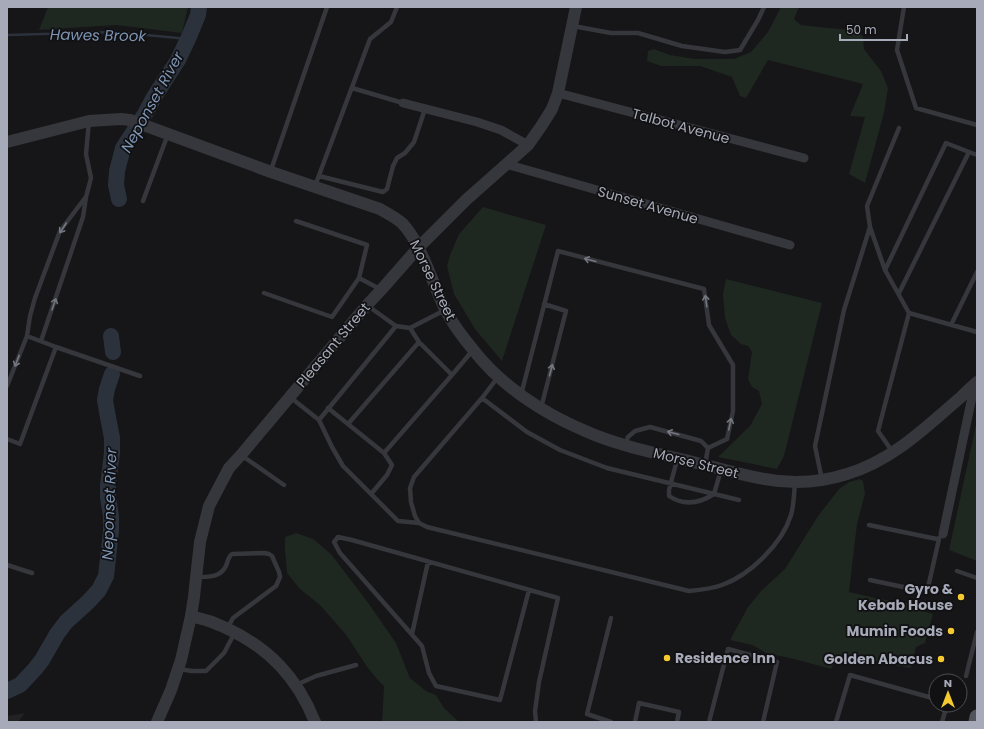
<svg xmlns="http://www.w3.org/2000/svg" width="984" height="729" viewBox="0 0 984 729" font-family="Poppins,sans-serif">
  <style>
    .built { fill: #222124 }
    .green { fill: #1f2721 }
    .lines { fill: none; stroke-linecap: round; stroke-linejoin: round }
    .stream { stroke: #2b323c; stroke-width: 2.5 }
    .river { stroke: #2b323c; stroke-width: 16 }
    .service { stroke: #36373c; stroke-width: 4.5 }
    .minor { stroke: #36373c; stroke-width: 9 }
    .tertiary { stroke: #36373c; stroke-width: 12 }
    .primary { stroke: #52535b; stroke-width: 15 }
    .oneway { stroke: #747680 }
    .poi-dot { fill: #f5ca30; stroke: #111012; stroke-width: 1.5 }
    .labels { text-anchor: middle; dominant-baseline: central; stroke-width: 3.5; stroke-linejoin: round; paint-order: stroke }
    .street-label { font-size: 14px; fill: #a7aab8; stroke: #111012 }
    .poi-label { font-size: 14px; font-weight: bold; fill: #a7aab8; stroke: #111012; text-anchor: end }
    .water-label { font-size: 15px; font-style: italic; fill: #7d94b3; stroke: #111012 }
  </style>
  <rect width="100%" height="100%" fill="#161517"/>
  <!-- built -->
  <path class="built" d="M25,713l-7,9h-11v-6z"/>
  <!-- green -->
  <path class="green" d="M48,7h140l-6,26 -66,-8 -77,5z
    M781,7h18l-5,12 7,6 57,6 5,6 1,12 17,22 7,17 -4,25 -19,70 -16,-9 16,-57 -15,-1 13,-32 -95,-24 -22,38 -6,-2 -8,-19 -32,-11h-39l-14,-5 1,-10 6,-2 16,6 25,4h39l17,-7 17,-20z
    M483,207l63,18 -44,136 -27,-32 -21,-35 -7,-28 3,-11 9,-21z
    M726,279l96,24 -38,153 -7,13 -59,-12 32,-31 12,-22 -3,-13 -7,-4 -4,-8 4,-27 -4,-6 -7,-2 -10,-9 -6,-17 -2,-24z
    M977,420v141l-28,-11z
    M860,479l3,2 2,13 -8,30 -8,68 31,7 34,5 3,5 16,5 -8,29 -9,4 -5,21c-14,-2 -61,-13 -72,-8 -4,1 -6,5 -8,9l-37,-10 -28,-6 -14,-8 -22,-5 18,-33 14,-17 23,-21 33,-53 21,-27 10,-7z
    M296,533l17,6 18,15 38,50 27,39 14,35 16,13 10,4 8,13 15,14h-77l2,-36 -7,-7 -10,-12 -20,-31 -27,-31 -20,-16 -13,-16 -2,-23v-13z"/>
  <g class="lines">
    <!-- stream -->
    <path class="stream" d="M7,35l108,-3 73,7"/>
    <!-- river -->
    <path class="river" d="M119,199l-3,-14 1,-14 6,-23 22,-34 9,-17 24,-37 10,-21 10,-24 1,-8
      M111,336l2,16
      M7,691l13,-6 15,-16 7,-9 15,-26 9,-12 22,-20 11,-12 7,-14 5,-45v-15l-3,-19v-12l4,-32v-15l-5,-26 -2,-12 2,-11 5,-15"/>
    <!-- service -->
    <path class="service" d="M904,7l-1,6 -6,37 19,58 61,17
      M573,26l38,7h27l44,13 43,6 15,-2 18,-30 6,-13
      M352,88l51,15
      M899,128l-32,78 3,21 15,43 24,43
      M271,170l56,-163
      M319,176l64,16 4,-3 6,-23 4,-8 8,-5 9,-11 11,-33
      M315,186l55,-147 21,-17 6,-15
      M143,201l25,-67
      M296,221l71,24 -8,33 21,11
      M885,270l61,-127 23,9
      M264,293l68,24 27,-39
      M899,293l70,-141 8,3
      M368,306l28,20 14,2 35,-18
      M951,325l26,-53
      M410,328l9,14 33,33 21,-25
      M41,341l42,-124 3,-20 5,-19 -5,-24 3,-33
      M56,347l84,29
      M498,377l-16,21 -68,79 -4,11 1,14 4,14 4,7 8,4 262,64c11,-1 22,-2 33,-6 28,-10 60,-41 69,-70 3,-10 3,-22 4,-33
      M7,386l20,-50 3,-20 5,-18 25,-67 25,-33
      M521,395l37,-144 146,38 5,36 24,40v46l-6,28 -19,9 -3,17
      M290,397l29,23 77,-94
      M482,398l45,34 33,18 47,18 132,32
      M328,408l56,45
      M541,408l25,-97 -22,-7
      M319,420l13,27 11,19 55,55 21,2
      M348,424l71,-82
      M7,439l13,5 36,-97 -29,-11
      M625,445l3,-8 7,-6 15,-4 51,14 7,7
      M892,451l-14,-20 31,-118 68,19
      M241,455l43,30
      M677,460l-8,30v6c15,10 31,7 45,-2l7,-24
      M822,480l-7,-34 29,-136 26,-83
      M371,494l16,-19 5,-10 -8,-12 68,-78
      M869,525l68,14h2v-1
      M7,565l25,8
      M957,571l20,7
      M197,577c11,0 23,1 29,-11 2,-5 2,-9 6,-12l32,-1 5,1 3,2 7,16 1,5 -4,9 -43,32 -5,9
      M870,580l57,12 12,-53
      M529,590l-29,110 -64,-14 -7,-13 -7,-27 -82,-93 -6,-11 4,-5 14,3 206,58 -19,84 -4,29 1,11
      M611,618l-24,96 24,8
      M412,634l16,-72
      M179,669l13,2h14l18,-18 10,-19
      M966,676l11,-44
      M296,685l20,-9 40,-11
      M635,722l4,-19 40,9 -2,10
      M709,722l19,-73 49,13 -14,60
      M836,722l14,-47 86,24
      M942,722l5,-17"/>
    <!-- minor -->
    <path class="minor" d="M558,93l246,65
      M403,103l74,19 24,8 27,15
      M506,164l284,81
      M943,534l32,-151"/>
    <!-- tertiary -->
    <path class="tertiary" d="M7,142l82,-21 32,-2 9,1 141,52 109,37c7,4 15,8 22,14 20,21 30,60 43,86 8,16 19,30 30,43 27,34 68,61 108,78 35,16 77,24 114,33 21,5 41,11 62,15 29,6 60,5 88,-4 45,-13 79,-47 114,-77 5,-5 10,-10 16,-15
      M191,616c6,2 12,3 18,5 6,2 12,5 17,7 43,20 71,49 89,94
      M157,722l14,-32 10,-30 10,-44 3,-19 2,-19 4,-36 9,-36 20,-38 12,-13 126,-150 15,-16 36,-41 48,-48 62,-55 14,-20 10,-16 6,-16 18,-86"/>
    <!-- primary -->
    <path class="primary" d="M976,722l1,-5"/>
  </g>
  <!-- one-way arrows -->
  <defs><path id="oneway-shaft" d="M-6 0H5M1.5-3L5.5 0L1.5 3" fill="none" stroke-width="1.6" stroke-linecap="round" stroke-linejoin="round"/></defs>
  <g class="oneway">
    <use href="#oneway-shaft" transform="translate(63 228) rotate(123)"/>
    <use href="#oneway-shaft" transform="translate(590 260) rotate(-165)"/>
    <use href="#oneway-shaft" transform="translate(706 301) rotate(-98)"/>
    <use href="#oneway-shaft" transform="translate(54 304) rotate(-71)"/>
    <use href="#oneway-shaft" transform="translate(17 361) rotate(111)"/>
    <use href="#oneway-shaft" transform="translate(551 370) rotate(-75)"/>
    <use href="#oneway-shaft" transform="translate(730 424) rotate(-78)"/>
    <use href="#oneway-shaft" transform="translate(673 433) rotate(-165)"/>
  </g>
  <!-- markers -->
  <g class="poi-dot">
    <circle cx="961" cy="597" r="4"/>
    <circle cx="951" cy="631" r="4"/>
    <circle cx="667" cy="658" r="4"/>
    <circle cx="941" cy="659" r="4"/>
  </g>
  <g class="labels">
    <!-- street labels -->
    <g class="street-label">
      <text transform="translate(681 126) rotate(15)">Talbot Avenue</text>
      <text transform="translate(648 205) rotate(16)">Sunset Avenue</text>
      <text transform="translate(433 280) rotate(64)">Morse Street</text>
      <text transform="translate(333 345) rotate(-50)">Pleasant Street</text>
      <text transform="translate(696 463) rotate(14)">Morse Street</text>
    </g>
    <!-- poi labels -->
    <g class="poi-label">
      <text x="953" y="589">Gyro &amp;<tspan x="953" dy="16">Kebab House</tspan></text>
      <text x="943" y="631">Mumin Foods</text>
      <text x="675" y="658" text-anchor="start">Residence Inn</text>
      <text x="933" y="659">Golden Abacus</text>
    </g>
    <!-- water labels -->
    <g class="water-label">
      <text transform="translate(98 35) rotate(1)">Hawes Brook</text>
      <text transform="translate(152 102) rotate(-61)">Neponset River</text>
      <text transform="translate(109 504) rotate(-88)">Neponset River</text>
    </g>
  </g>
  <!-- border -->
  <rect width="984" height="729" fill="none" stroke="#a7aab8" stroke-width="16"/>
  <!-- north arrow -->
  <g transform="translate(948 693)"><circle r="19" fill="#111012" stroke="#4d4e54"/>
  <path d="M0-3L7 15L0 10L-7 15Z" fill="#f5ca30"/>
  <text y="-6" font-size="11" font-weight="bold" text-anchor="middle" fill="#a7aab8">N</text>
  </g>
  <!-- scale -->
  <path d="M840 34v6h67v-6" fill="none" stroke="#a7aab8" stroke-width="2"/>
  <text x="846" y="34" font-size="12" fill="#a7aab8" stroke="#111012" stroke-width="3" paint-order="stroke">50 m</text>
</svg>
